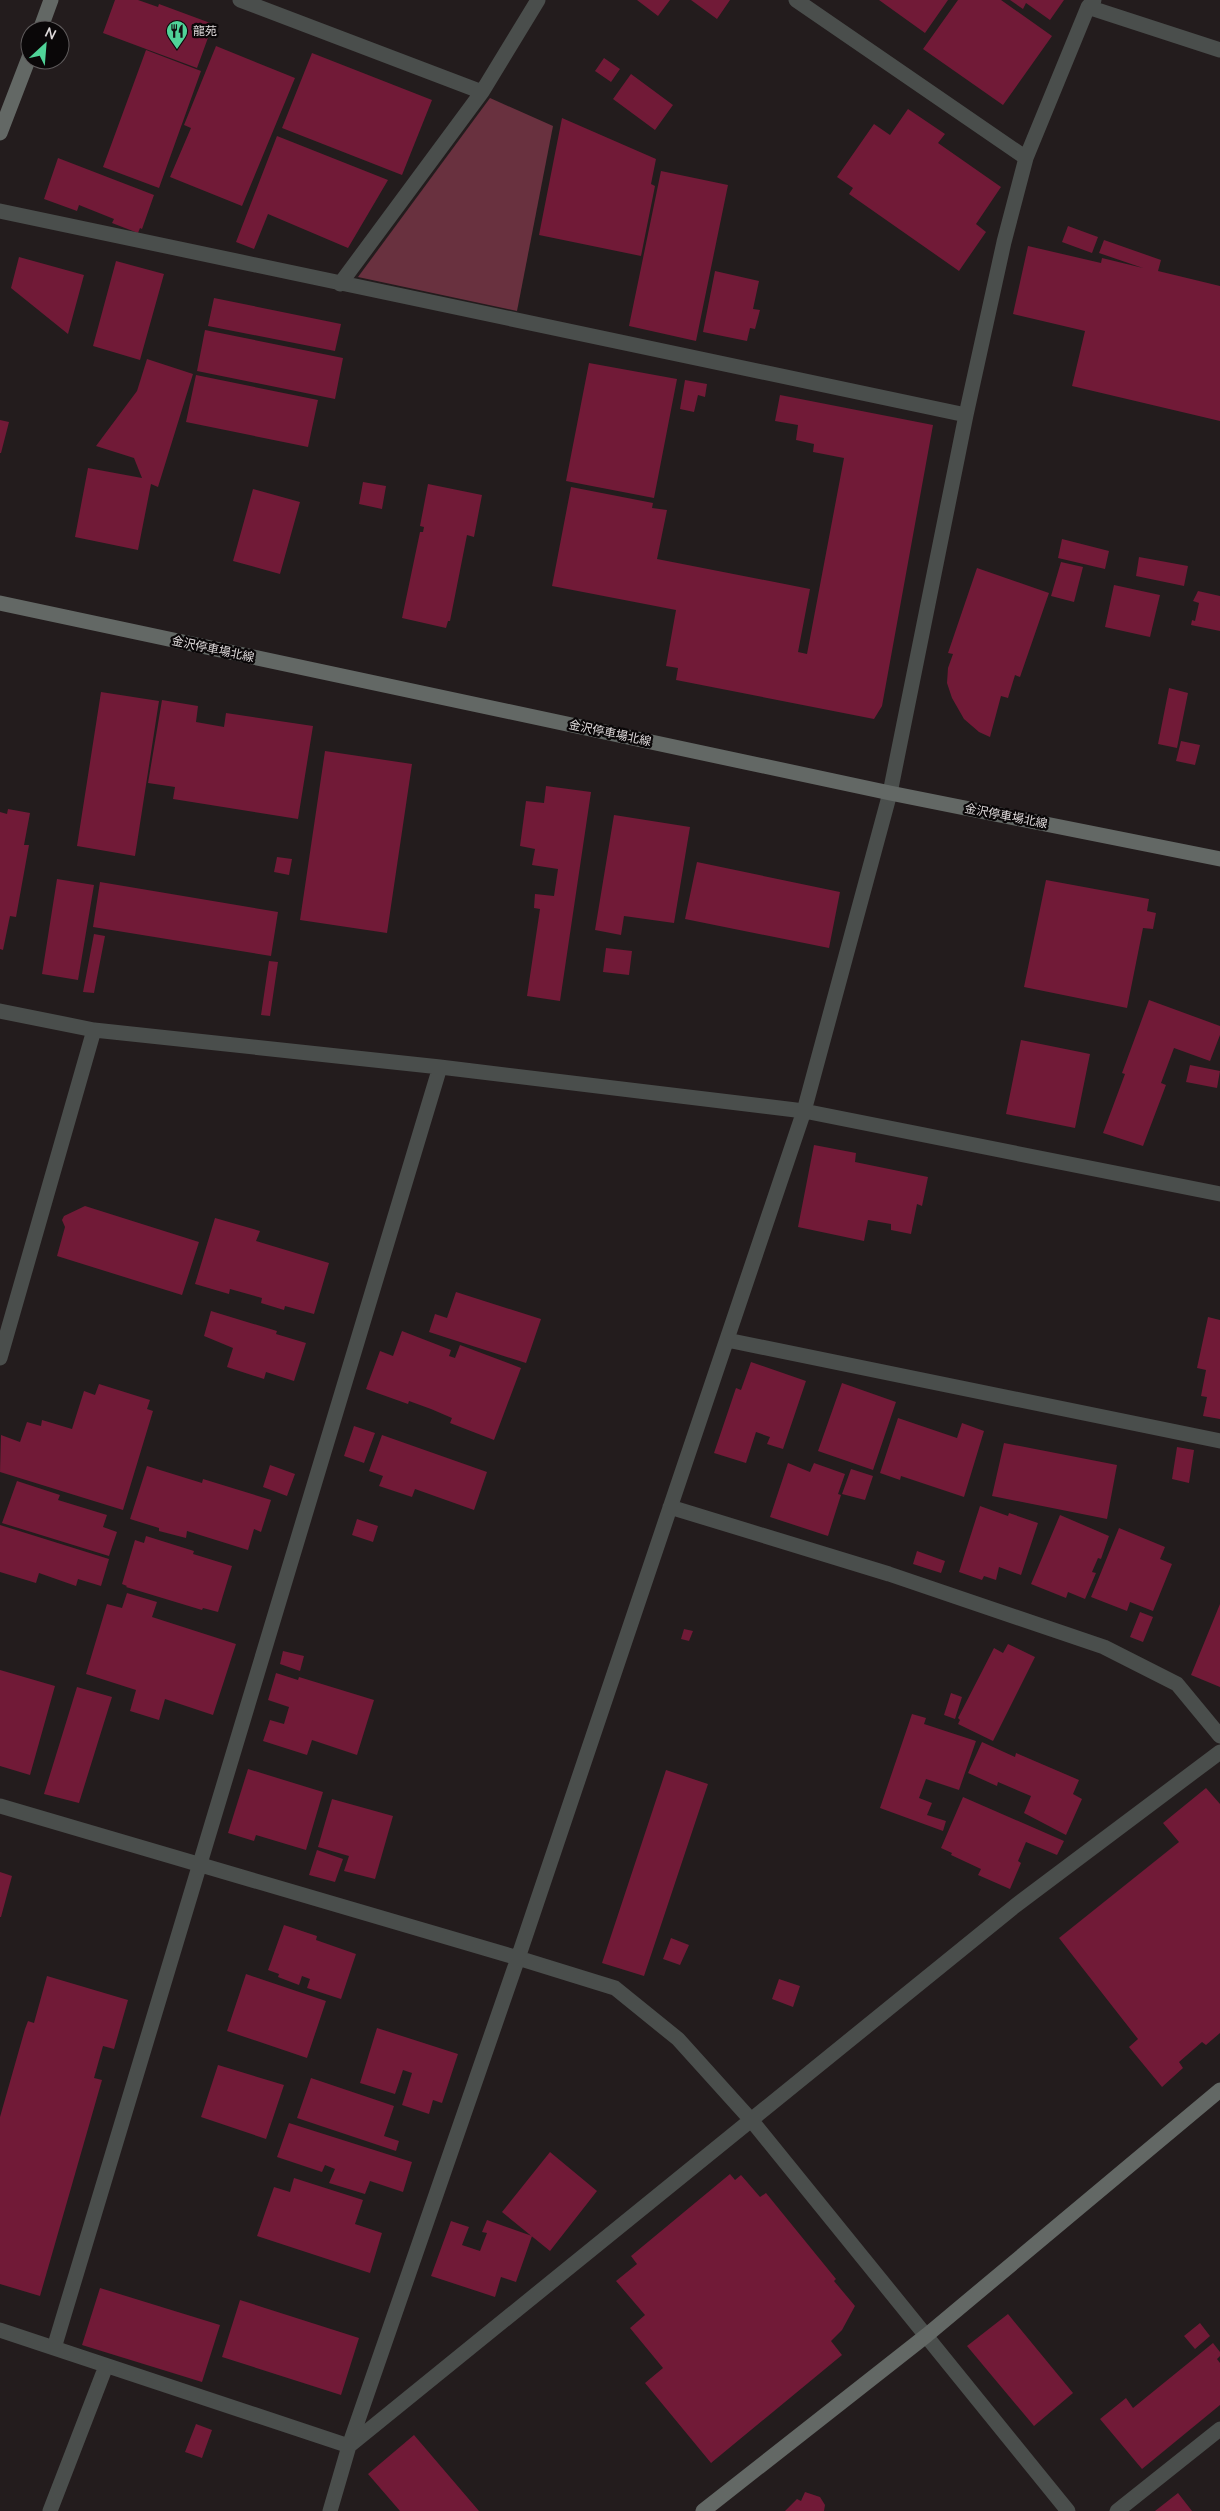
<svg xmlns="http://www.w3.org/2000/svg" width="1220" height="2511" viewBox="0 0 1220 2511" font-family="'Nunito Sans','Noto Sans JP',sans-serif">
  <style>
    .green { fill: #69313f }
    .building { fill: #711a37 }
    .lines { fill: none; stroke-linecap: round; stroke-linejoin: round }
    .street { stroke: #4a4e4c; stroke-width: 15 }
    .secondary { stroke: #636865; stroke-width: 15 }
    .labels { text-anchor: middle; dominant-baseline: central; stroke-width: 4.5; stroke-linejoin: round; paint-order: stroke }
    .poi-label { font-size: 12px; fill: #dfdadb; stroke: #0a0708; text-anchor: start }
    .street-label { font-size: 12px; fill: #dfdadb; stroke: #0a0708 }
  </style>
  <rect width="100%" height="100%" fill="#231c1d"/>
  <!-- green -->
  <path class="green" d="M490,98l63,28 -36,185 -159,-34z"/>
  <!-- building -->
  <path class="building" d="M115,0h23l20,7 1,-3 54,20 -16,44 -94,-35z
    M637,0h33l-12,16z
    M691,0h39l-13,19z
    M879,0h69l-23,33z
    M958,0h43l51,36 -49,69 -80,-56z
    M1010,0h54l-14,20 -24,-17 -3,6z
    M216,46l79,32 -53,128 -72,-29 21,-49 -7,-3z
    M146,50l55,21 -42,117 -56,-21z
    M312,53l120,47 -30,75 -120,-47z
    M604,58l16,11 -9,13 -16,-11z
    M631,74l42,31 -18,25 -42,-31z
    M908,109l37,25 -7,9 63,44 -25,37 10,8 -27,39 -110,-77 4,-6 -16,-11 37,-53 16,11z
    M562,118l94,41 -5,25 4,2 -14,70 -102,-21z
    M277,136l111,44 -40,68 -80,-34 -14,35 -18,-7z
    M58,158l96,37 -12,34 -2,-1 -2,5 -26,-10 2,-4 -35,-14 -2,6 -33,-12z
    M661,171l67,14 -32,156 -67,-15z
    M1068,226l30,11 -6,16 -30,-11z
    M1104,240l57,20 -3,11 62,15v135l-148,-35 13,-55 -72,-17 15,-68 73,17 1,-5 41,10 -44,-15z
    M19,257l65,18 -16,59 -57,-46z
    M116,261l48,13 -24,86 -47,-14z
    M715,271l44,10 -6,28 7,1 -5,19 -5,-1 -3,13 -44,-9z
    M214,298l127,26 -6,27 -127,-25z
    M205,330l138,28 -8,41 -138,-28z
    M147,359l46,15 -35,113 -7,-3 -13,66 -63,-13 13,-69 54,10 -8,-20 -38,-12 41,-55z
    M589,363l88,16 -23,119 -88,-17z
    M196,375l122,25 -10,47 -122,-25z
    M685,380l22,4 -2,13 -7,-2 -4,17 -14,-3z
    M780,395l153,30 -51,281 -8,13 -198,-39 2,-12 -12,-2 10,-56 -124,-24 19,-99 82,16 -1,5 15,2 -10,49 153,30 -12,63 9,2 37,-196 -31,-6 1,-8 -18,-4 2,-15 -23,-4z
    M0,420l9,2 -8,31h-1z
    M363,482l23,4 -4,23 -23,-5z
    M428,484l54,11 -8,42 -7,-2 -17,86h-2l-2,7 -44,-10 18,-86h3l1,-5 -4,-1z
    M253,489l47,13 -20,72 -47,-13z
    M1062,539l47,12 -4,18 -47,-11z
    M1139,557l49,9 -4,20 -48,-10z
    M1061,562l22,5 -9,35 -23,-6z
    M977,568l72,25 -29,84 -5,-2 -7,23 -7,-2 -11,41 -11,-5 -15,-13 -12,-21 -5,-15 1,-15 5,-14 -5,-1z
    M1114,585l46,10 -10,42 -45,-10z
    M1198,591l22,5v35l-29,-6 1,-5 3,1 4,-18 -6,-2z
    M1169,688l19,5 -11,55 -19,-4z
    M101,692l58,9 -24,155 -58,-10z
    M162,700l36,6 -2,16 28,5 2,-14 87,13 -15,93 -125,-20 2,-12 -27,-4z
    M1181,741l19,4 -5,20 -19,-4z
    M325,751l87,13 -25,169 -87,-13z
    M546,786l45,6 -31,209 -33,-5 13,-87 -6,-1 1,-14 19,2 4,-27 -26,-4 3,-16 -15,-3 6,-45 18,2z
    M8,809l22,4 -6,32h5l-13,72 -6,-1 -7,34 -3,-1v-137l7,2z
    M614,815l76,12 -16,96 -50,-7 -3,19 -26,-5z
    M277,857l15,2 -3,16 -15,-3z
    M697,862l143,30 -11,56 -144,-29z
    M57,879l37,6 -16,95 -36,-6z
    M1046,880l103,19 -2,12 9,2 -3,16 -10,-1 -16,80 -103,-21z
    M100,882l178,30 -7,44 -178,-29z
    M94,934l11,2 -11,57 -11,-1z
    M606,948l26,3 -3,24 -26,-3z
    M269,961l9,1 -8,54 -9,-1z
    M1149,1000l71,26v9l-10,26 -36,-13 -13,35 5,2 -23,61 -40,-13 22,-59 -3,-1z
    M1021,1040l69,14 -15,74 -69,-14z
    M1190,1065l30,6 -3,17 -31,-6z
    M814,1145l42,8 -1,9 73,15 -6,29 -5,-2 -6,30 -20,-4v-6l-23,-4 -4,21 -66,-14z
    M85,1206l114,36 -17,53 -125,-39 8,-29 -3,-7 2,-4z
    M215,1218l45,13 -4,10 73,22 -15,51 -29,-8 -1,4 -23,-7 1,-5 -32,-9 -1,5 -34,-10z
    M456,1292l85,27 -15,44 -97,-31 6,-18 12,4z
    M211,1311l66,20 -1,3 30,9 -12,38 -28,-9 -2,7 -37,-12 6,-19 -29,-12z
    M1208,1317l12,3v99l-17,-3 4,-19 -6,-1 5,-26 -9,-2z
    M402,1331l49,19 -2,6 6,2 5,-13 61,23 -27,72 -44,-17 2,-5 -21,-9 -22,-8 -1,3 -42,-15 14,-38 13,5z
    M751,1362l55,19 -23,68 -16,-5 3,-7 -14,-5 -10,31 -32,-10 22,-65 5,2z
    M842,1383l54,19 -23,68 -55,-19z
    M99,1384l51,16 -3,9 6,2 -30,99 -123,-38 1,-37 19,7 7,-20 14,4 1,-6 30,9 12,-38 11,4z
    M898,1418l59,20 5,-15 22,8 -20,66 -63,-21 -1,4 -20,-7z
    M354,1426l21,7 -11,30 -20,-7z
    M382,1435l105,37 -13,38 -59,-21 -3,8 -33,-11 4,-10 -14,-5z
    M1004,1443l113,22 -10,54 -115,-23z
    M1177,1447l17,3 -5,33 -17,-4z
    M788,1463l22,9 4,-9 31,11 -7,20 3,1 -13,41 -58,-19z
    M270,1465l25,9 -8,22 -24,-9z
    M147,1466l55,17 1,-4 68,21 -10,32 -7,-3 -6,21 -61,-19 -1,7 -27,-7v-3l-29,-9z
    M851,1469l22,7 -8,24 -23,-6z
    M17,1481l43,14 -2,5 49,15 -4,12 14,5 -8,24 -107,-33z
    M980,1506l28,10 1,-3 29,10 -17,52 -22,-8 -3,13 -12,-4 -2,4 -23,-8z
    M1060,1515l49,21 -8,23 -3,-1 -6,14 4,1 -11,26 -17,-7 -2,6 -35,-14z
    M357,1519l21,7 -5,16 -21,-7z
    M0,1525l109,34 -8,27 -23,-7 -2,7 -37,-13 -3,10 -36,-11z
    M1119,1528l46,19 -5,12 12,5 -19,47 -23,-9 -3,9 -36,-14z
    M146,1536l48,15 -1,3 39,12 -14,46 -15,-4 -1,2 -76,-23 1,-1 -5,-2 13,-44 9,3z
    M917,1551l28,10 -4,12 -28,-9z
    M127,1593l30,9 -5,15 84,27 -23,71 -48,-16 -6,21 -29,-9 6,-21 -50,-16 21,-70 15,4z
    M1220,1604v83l-29,-12z
    M1140,1612l13,5 -10,25 -13,-5z
    M684,1629l9,2 -4,10 -8,-2z
    M1008,1644l27,13 -42,84 -35,-17 2,-4 -2,-2 36,-70 9,5z
    M283,1651l21,5 -4,15 -20,-7z
    M0,1670l55,16 -25,89 -30,-9z
    M276,1673l22,7 1,-3 75,23 -17,55 -45,-15 -5,15 -44,-14 7,-21 14,4 5,-17 -21,-7z
    M77,1687l35,10 -33,106 -35,-9z
    M951,1693l11,4 -7,22 -11,-4z
    M912,1714l14,4 -2,6 52,17 -17,49 -33,-11 -7,19 13,5 -5,12 19,6 -3,10 -63,-23z
    M982,1742l33,15 1,-4 63,27 -6,14 9,5 -16,36 -42,-22 7,-17 -33,-14 -1,4 -29,-13z
    M248,1769l75,23 -17,58 -50,-15 -2,6 -26,-8z
    M666,1770l42,14 -64,192 -42,-13z
    M1206,1788l14,16v229l-14,12 -4,-3 -23,20 4,6 -21,19 -33,-40 9,-8 -79,-101 120,-96 -16,-19z
    M963,1797l101,44 -7,14 -31,-13 -8,19 3,2 -11,26 -32,-14 3,-6 -30,-14 1,-2 -11,-5z
    M332,1799l61,17 -18,63 -31,-8 5,-15 -31,-9z
    M317,1850l26,9 -8,23 -26,-7z
    M0,1872l12,4 -11,41h-1z
    M284,1925l33,11 -1,4 40,14 -15,45 -34,-11 3,-9 -8,-3 -3,9 -21,-8 1,-3 -11,-4z
    M671,1938l18,7 -9,20 -17,-6z
    M246,1974l80,27 -19,57 -80,-27z
    M47,1976l81,24 -14,49 -11,-3 -9,32 8,2 -62,216 -40,-12v-167l25,-88 3,-8 6,2z
    M779,1979l21,7 -7,21 -21,-8z
    M377,2028l81,26 -16,49 -9,-3 -4,14 -27,-9 10,-32 -9,-3 -8,24 -35,-11z
    M218,2065l66,20 -18,54 -65,-22z
    M311,2078l83,28 -10,30 15,5 -3,10 -99,-33z
    M289,2123l123,39 -9,30 -33,-11 -5,13 -36,-11 6,-14 -10,-4 -3,7 -45,-15z
    M550,2152l47,39 -47,60 -48,-39z
    M730,2174l5,6 6,-5 19,22 6,-4 70,86 -2,2 21,25 -13,24 -11,11 11,14 -131,108 -66,-80 18,-15 -33,-40 15,-13 -29,-34 21,-17 -6,-8z
    M294,2178l69,22 -8,24 27,9 -12,40 -113,-37 17,-49 16,5z
    M487,2220l45,16 -16,46 -15,-5 -6,20 -64,-21 20,-55 18,6 -7,18 18,6 7,-18 -5,-1z
    M100,2288l120,37 -18,57 -120,-37z
    M240,2300l119,38 -18,57 -119,-38z
    M1008,2314l65,79 -39,33 -67,-80z
    M1200,2323l10,13 -15,13 -11,-13z
    M1213,2343l7,9v4l-3,3 3,4v42l-78,64 -42,-50 26,-21 7,10z
    M196,2424l16,6 -10,28 -17,-6z
    M414,2435l65,76h-79l-32,-37z
    M805,2492l15,5 5,8 -1,6h-39l12,-12 4,2z
    M1178,2493l14,18h-37z"/>
  <g class="lines">
    <!-- street -->
    <path class="street" d="M240,0l242,92 -142,192
      M796,0l230,158
      M1088,7l132,43
      M482,92l56,-92
      M0,211l966,204
      M0,1011l94,19 346,37 364,44 416,83
      M727,1340l493,101
      M0,1358l94,-328
      M670,1507l219,67 215,73 73,37 43,52
      M0,1806l518,152 97,30 63,51 74,82 316,390
      M0,2330l349,116
      M54,2348l386,-1281
      M349,2446l666,-540 205,-154
      M50,2511l56,-145
      M330,2511l19,-65 169,-488 286,-847 86,-318 76,-378 38,-173 22,-84 62,-151 6,-7
      M1117,2511l103,-82"/>
    <!-- secondary -->
    <path class="secondary" d="M40,30l11,-30
      M0,133l30,-78
      M0,603l890,190 330,66
      M703,2511l224,-176 293,-245"/>
  </g>
  <!-- icons -->
  <defs>
    <g id="restaurant-pin" transform="scale(1.125)"><path d="M0 17L-7.5 6A9.5 9.5 0 1 1 7.5 6Z" fill="#50d398" stroke="#0a0708"/><path d="M-5-6h1v4h1v-4h1v4h1v-4h1v5L-1.5 .5V6h-2V.5L-5-1ZM5-6V6H3V1.5H1.5Q1.5-4 5-6Z" fill="#111"/></g>
  </defs>
  <g fill-rule="evenodd">
    <use href="#restaurant-pin" x="177" y="31"/>
  </g>
  <g class="labels">
    <!-- poi labels -->
    <g class="poi-label">
      <text x="193" y="31">龍苑</text>
    </g>
    <!-- street labels -->
    <g class="street-label">
      <text transform="translate(213 649) rotate(12)">金沢停車場北線</text>
      <text transform="translate(610 733) rotate(12)">金沢停車場北線</text>
      <text transform="translate(1006 816) rotate(11)">金沢停車場北線</text>
    </g>
  </g>
  <!-- north arrow -->
  <g transform="translate(45 45) rotate(26)"><circle r="24" fill="#0a0708" stroke="#5f5b5c"/>
  <path d="M0-4L9 19L0 12L-9 19Z" fill="#50d398"/>
  <text y="-8" font-size="14" font-weight="bold" text-anchor="middle" fill="#dfdadb">N</text>
  </g>
</svg>
